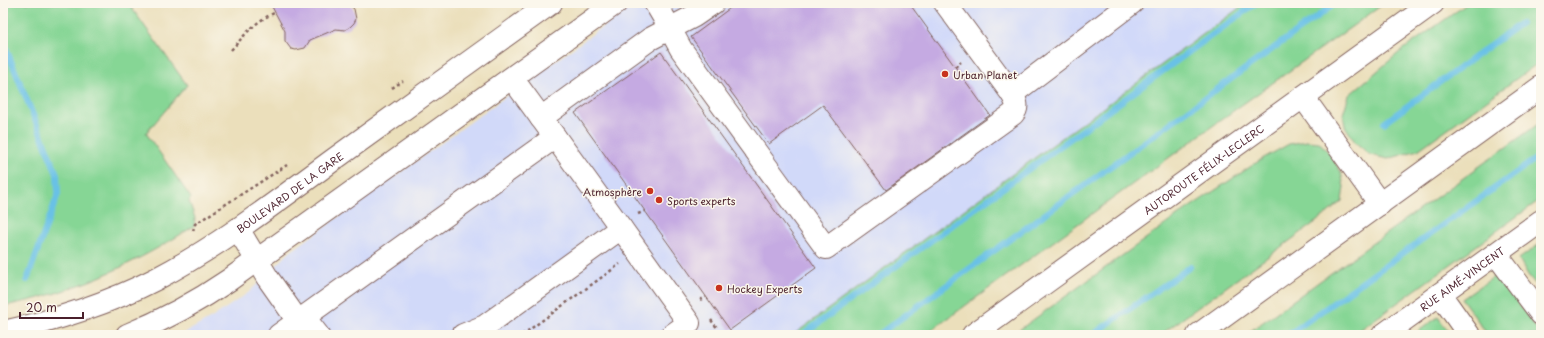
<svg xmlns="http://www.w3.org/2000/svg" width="1544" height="338" viewBox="0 0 1544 338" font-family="'Playpen Sans',sans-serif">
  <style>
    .built { fill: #d1d9f9 }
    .green { fill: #86d695; stroke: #687a60 }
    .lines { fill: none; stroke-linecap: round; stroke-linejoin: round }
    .stream { stroke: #69c1e6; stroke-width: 6 }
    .building { fill: #c5aae2 }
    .minor-casing { stroke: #82625d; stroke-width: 24 }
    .major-casing { stroke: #82625d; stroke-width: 24 }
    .highway-casing { stroke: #82625d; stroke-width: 24 }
    .path { stroke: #82625d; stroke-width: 2.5; stroke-dasharray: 3 3; stroke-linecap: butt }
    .minor { stroke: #fff; stroke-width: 22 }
    .major { stroke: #fff; stroke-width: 22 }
    .highway { stroke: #fff; stroke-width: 22 }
    .poi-dot { fill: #c8321e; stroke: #fbf7ec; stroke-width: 1.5 }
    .labels { text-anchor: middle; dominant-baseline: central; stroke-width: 3; stroke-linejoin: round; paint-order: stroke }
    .poi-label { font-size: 10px; fill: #4a1f2b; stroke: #fbf7ec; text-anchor: start }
    .street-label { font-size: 10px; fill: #4a1f2b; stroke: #fbf7ec }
  </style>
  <rect width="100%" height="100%" fill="#fbf7ec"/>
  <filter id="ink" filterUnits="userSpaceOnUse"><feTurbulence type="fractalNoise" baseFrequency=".025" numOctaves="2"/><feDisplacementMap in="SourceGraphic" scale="8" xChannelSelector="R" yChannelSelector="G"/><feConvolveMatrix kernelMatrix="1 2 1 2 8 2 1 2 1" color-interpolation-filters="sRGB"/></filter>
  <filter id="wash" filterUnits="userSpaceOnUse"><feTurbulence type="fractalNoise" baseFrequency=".012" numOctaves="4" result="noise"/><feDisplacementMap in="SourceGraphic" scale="16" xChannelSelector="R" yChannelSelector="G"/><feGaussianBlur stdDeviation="0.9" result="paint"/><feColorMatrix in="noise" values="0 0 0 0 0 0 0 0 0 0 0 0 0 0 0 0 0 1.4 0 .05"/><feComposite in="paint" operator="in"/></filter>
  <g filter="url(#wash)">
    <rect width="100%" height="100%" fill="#ebdfbb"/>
    <!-- built -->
    <path class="built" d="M636,3h610l-452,332h-613l32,-18 35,-24 42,-41z"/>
    <!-- green -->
    <path class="green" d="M3,3h125l59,82 -41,48 45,65 -2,3 6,17 -1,8c-59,38 -122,68 -191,80z
      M1246,3h139l-149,106 -311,226h-132z
      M1468,3h73v58l-123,89 -30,9 -18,-4 -15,-13 -10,-16 -2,-12 6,-19 52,-44z
      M1541,122v77l-188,136h-108z
      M1307,141l12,1 11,12 11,18 3,15 -2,14 -18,15 -164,119h-148l175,-126 75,-50 27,-15z
      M1541,243v29l-4,3 4,5v11l-13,-16 -9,-16z
      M1495,276l11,10 35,49h-53l-26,-36z
      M1438,317l13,18h-38z"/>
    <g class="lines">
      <!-- stream -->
      <path class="stream" d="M3,41l54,133 1,20 -31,86
        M1384,123l137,-100
        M802,335l454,-332
        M878,335l458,-332
        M1092,335l98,-68
        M1288,335l253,-180"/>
    </g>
    <g id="blocks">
      <!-- building -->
      <path class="building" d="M270,3h77l7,6 2,10 -2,4 -4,4 -5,3 -9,-1 -26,11 -5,8 -9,2 -5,-1 -6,-8v-10z
        M737,3h172l81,112 -104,75 -63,-85 -54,39 -78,-107z
        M661,52l155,216 -86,62 -155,-217z"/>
    </g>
  </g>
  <g filter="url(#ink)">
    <use href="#blocks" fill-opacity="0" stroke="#82625d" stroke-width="1"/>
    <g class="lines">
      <!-- minor casing -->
      <g class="minor-casing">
        <g id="minor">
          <path d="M655,3c10,15 17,30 26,46l145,199 187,-134c6,-7 3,-13 -1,-20"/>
          <path d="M945,3l67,91 120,-91"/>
          <path d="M1303,97l77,107"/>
          <path d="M541,118l109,-79 44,-23 19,-13"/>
          <path d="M621,228l68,95 -17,12"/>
          <path d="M238,229l29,48 31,44 13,5 7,9"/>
          <path d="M1496,254l45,60"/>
          <path d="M1440,294l29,41"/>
          <path d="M279,335l276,-198 -43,-59"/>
          <path d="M463,335l22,-9 136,-98 -66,-91"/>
          <path id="s1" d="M1383,335l158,-114"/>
        </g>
      </g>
      <!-- major casing -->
      <g class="major-casing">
        <g id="major">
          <path id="s2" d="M3,332c48,-10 109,-30 153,-53 63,-33 120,-77 177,-119 73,-52 145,-105 218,-157"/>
          <path d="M127,335c37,-15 70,-33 102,-55l387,-277"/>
        </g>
      </g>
      <!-- highway casing -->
      <g class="highway-casing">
        <g id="highway">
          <path id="s3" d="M973,335l460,-332"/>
          <path d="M1198,335l343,-248"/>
        </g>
      </g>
      <!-- path -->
      <path class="path" d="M231,50c15,-16 23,-28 43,-37
        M955,67l6,-5
        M392,88l11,-7
        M638,214l7,-3
        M193,231l2,-7 92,-59
        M700,300l6,-3
        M711,320l7,9
        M522,335l98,-71"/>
      <!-- minor -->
      <use href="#minor" class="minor"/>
      <!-- major -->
      <use href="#major" class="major"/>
      <!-- highway -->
      <use href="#highway" class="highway"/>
    </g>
  </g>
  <!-- markers -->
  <g class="poi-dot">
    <circle cx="945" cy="74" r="4"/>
    <circle cx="650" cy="191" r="4"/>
    <circle cx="659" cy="200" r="4"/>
    <circle cx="719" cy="288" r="4"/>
  </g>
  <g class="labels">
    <!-- poi labels -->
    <g class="poi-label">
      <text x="953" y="74">Urban Planet</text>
      <text x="642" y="191" text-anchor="end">Atmosphère</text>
      <text x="667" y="200">Sports experts</text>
      <text x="727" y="288">Hockey Experts</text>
    </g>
    <!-- street labels -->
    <g class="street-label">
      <text stroke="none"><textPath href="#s3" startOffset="284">AUTOROUTE FÉLIX-LECLERC</textPath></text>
      <text stroke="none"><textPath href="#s2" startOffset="322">BOULEVARD DE LA GARE</textPath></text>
      <text stroke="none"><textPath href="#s1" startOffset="97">RUE AIMÉ-VINCENT</textPath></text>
    </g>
  </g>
  <!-- margin -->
  <rect width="1544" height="338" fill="none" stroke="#fbf7ec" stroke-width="16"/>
  <!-- scale -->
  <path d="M20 312v6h63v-6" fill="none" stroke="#4a1f2b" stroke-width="2"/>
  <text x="26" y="312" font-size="12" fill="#4a1f2b" stroke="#fbf7ec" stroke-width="3" paint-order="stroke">20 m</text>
</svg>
